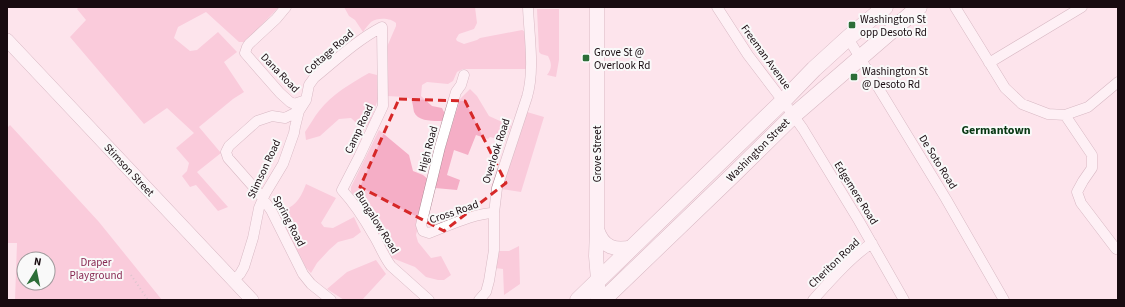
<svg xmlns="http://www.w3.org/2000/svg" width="1125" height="307" viewBox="0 0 1125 307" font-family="'Source Sans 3',sans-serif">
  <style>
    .green { fill: #f5aec6; fill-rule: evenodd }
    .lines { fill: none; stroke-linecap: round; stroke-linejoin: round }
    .minor-casing { stroke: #ab8591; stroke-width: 11 }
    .tertiary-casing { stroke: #ab8591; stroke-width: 14 }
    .secondary-casing { stroke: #ab8591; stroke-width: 15 }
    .primary-casing { stroke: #ab8591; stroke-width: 17 }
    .path { stroke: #b59fa7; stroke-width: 2; stroke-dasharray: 1 3; stroke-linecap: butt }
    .minor { stroke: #fff; stroke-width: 10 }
    .tertiary { stroke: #fff; stroke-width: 13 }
    .secondary { stroke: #fff; stroke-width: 14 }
    .primary { stroke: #fff; stroke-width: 16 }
    .marked { fill: none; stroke: #d62828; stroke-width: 3; stroke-dasharray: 8 5; stroke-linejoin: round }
    .poi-dot { fill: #2c6e38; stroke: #f9f9f9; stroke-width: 1.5 }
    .labels { text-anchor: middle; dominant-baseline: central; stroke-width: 4; stroke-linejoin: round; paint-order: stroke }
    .poi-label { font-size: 11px; fill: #180b10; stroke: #f9f9f9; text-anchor: start }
    .street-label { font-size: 11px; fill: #180b10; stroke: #f9f9f9 }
    .park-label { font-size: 11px; fill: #872751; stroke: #f9f9f9 }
    .neighbourhood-label { font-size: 12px; font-weight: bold; fill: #073712; stroke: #f9f9f9 }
  </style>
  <rect width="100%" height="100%" fill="#fde4ec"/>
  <!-- green -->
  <path class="green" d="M79,7h198l1,1 -33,34h-6l-33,-30 -28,15 -4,11 16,13 7,-1 21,-18 19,20 -13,10 20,30 -11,7 -34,28 22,26 -24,19 31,35 -10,4 -22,-26 -6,2 -8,-11 5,-5 2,-8 -13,-15 18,-15 -27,-25 -23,16 -74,-87 16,-17 -9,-11z
    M344,7h131l2,16 -3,6 -15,5 -3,5 1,2 7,3 13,-4 3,-2 42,-8 2,1 2,4v34h-63l-6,3 -4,9 -5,3 -21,-2 -5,3 -1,11 11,10 10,2 3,6 -2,7c-8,0 -25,1 -29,-9 -1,-4 -1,-9 -3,-13l-6,-2 -18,-1 1,-25 -2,-22 10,-23v-3c-5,-5 -18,-6 -25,-1 -3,3 -6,7 -8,10l-8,-12 -6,-4z
    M537,9h22v51l-3,17 -9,-2c5,-7 5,-11 1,-19l-7,-2 -2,-2z
    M369,73l8,2 1,24 -8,23 -6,8 -13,-12 -12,1 -19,17 -14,4 -1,-8c5,-7 9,-15 14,-21 13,-17 31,-27 50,-38z
    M470,89l7,7 12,20 22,10 -6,15 -15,-4 -2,2 -12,-4 -8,20 -14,-5 -7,25 13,5 -3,10 -22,-2 5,-23 20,-66z
    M527,112l17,5 -23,75 -20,-3z
    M10,125l89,97 63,78h-147l2,-57h-10v-115zM24,259h24v24h-24z
    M379,130l30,25 4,16 10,4 6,5 -13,55 2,7 13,16 10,-2 10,19 -7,5h-6l-12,-3 -11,-10 -23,-9 -13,-22 -23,-34 -5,-11v-4z
    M306,184l30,14 -15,25 3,4 9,1 21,-11 7,15 -8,6 -15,4 -9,8 -12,13 -6,10 -5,-5 -29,-54c18,-8 22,-12 29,-30z
    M519,246l1,38 -16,11 -1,-26 -8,-1 1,-17h13z
    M376,260l10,14 -24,26h-18l-17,-11 20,-17z"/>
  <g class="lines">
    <!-- minor casing -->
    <g class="minor-casing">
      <path id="minor" d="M286,7l-10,12 -27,25 -2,3 -2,6 35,40 10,9 4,2 12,-4
        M717,7l31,48 35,46 20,28 56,92 45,79
        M955,7l50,81 17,16 26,10 17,1 23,-8 30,-25
        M848,38l98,161 58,101
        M989,63l93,-56
        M464,75l-3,10 -5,7 -16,55 -19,78 2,6 6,2c19,-7 46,-20 65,-20
        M1065,115l27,40v13l-9,13 -6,11 4,11 35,46
        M233,280l7,-6 4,-7 9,-29 6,-30 6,-14 18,-30 11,-31 1,-6 4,-16
        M331,300l-20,-16 -8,-10 -32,-64 -13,-18 -30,-34 -2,-6 3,-6 28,-25 15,-5 13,2 14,-7 7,-11 3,-15 5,-7c22,-18 43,-38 68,-51l1,79 -24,51 -17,33c12,13 23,30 32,46 6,10 10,21 17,30l38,34
        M479,300l7,-8 3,-11 5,-31v-37l3,-25 30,-91c8,-27 2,-62 1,-90
        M813,300c17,-19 38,-43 59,-57"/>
    </g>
    <!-- tertiary casing -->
    <g class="tertiary-casing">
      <path id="tertiary" d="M7,40l245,260"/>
    </g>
    <!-- secondary casing -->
    <g class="secondary-casing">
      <path id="secondary" d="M597,7v222l-1,27 2,24v20
        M597,229c6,19 18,22 36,18"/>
    </g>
    <!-- primary casing -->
    <g class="primary-casing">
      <path id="primary" d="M578,300l205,-199 31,-32 34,-31 37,-31
        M603,300l131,-126 60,-59 125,-108"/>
    </g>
    <!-- path -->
    <path class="path" d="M131,275l17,25"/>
    <!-- minor -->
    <use href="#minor" class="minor"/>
    <!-- tertiary -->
    <use href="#tertiary" class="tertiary"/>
    <!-- secondary -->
    <use href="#secondary" class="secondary"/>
    <!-- primary -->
    <use href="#primary" class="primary"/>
  </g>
  <!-- marked area -->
  <path d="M0 0H1125V307H0ZM399,99l66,2 41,82 -62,48 -84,-44z" fill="#fde4ec" fill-opacity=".55" fill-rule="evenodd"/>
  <path class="marked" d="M399,99l66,2 41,82 -62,48 -84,-44z"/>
  <!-- markers -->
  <g class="poi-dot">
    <rect x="848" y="21" width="8" height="8" rx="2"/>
    <rect x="582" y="54" width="8" height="8" rx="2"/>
    <rect x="850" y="73" width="8" height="8" rx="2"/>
  </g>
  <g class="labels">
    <!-- poi labels -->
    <g class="poi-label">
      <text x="860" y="19">Washington St<tspan x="860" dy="13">opp Desoto Rd</tspan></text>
      <text x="594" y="52">Grove St @<tspan x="594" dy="13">Overlook Rd</tspan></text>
      <text x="862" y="71">Washington St<tspan x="862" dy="13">@ Desoto Rd</tspan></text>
    </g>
    <!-- street labels -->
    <g class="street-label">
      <text transform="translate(329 52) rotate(-41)">Cottage Road</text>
      <text transform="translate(766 57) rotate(54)">Freeman Avenue</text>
      <text transform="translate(280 73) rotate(46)">Dana Road</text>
      <text transform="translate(359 129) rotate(-65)">Camp Road</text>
      <text transform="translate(428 149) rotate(-75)">High Road</text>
      <text transform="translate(758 150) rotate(-45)">Washington Street</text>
      <text transform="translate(496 151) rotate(-72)">Overlook Road</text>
      <text transform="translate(597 154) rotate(-90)">Grove Street</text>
      <text transform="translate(938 162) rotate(58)">De Soto Road</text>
      <text transform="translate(264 169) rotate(-65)">Stimson Road</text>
      <text transform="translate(129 170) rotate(47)">Stimson Street</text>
      <text transform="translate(856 193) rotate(58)">Edgemere Road</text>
      <text transform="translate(454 212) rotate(-19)">Cross Road</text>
      <text transform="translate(289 221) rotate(62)">Spring Road</text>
      <text transform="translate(377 222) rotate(58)">Bungalow Road</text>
      <text transform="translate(834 263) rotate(-44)">Cheriton Road</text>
    </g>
    <!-- park labels -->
    <g class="park-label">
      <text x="96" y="262">Draper<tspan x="96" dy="13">Playground</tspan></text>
    </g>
    <!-- neighbourhood labels -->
    <g class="neighbourhood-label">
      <text x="996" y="130">Germantown</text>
    </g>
  </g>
  <!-- border -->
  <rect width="1125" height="307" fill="none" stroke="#180b10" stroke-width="16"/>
  <!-- north arrow -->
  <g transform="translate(36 271) rotate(10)"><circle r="19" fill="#f9f9f9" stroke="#9f9a9c"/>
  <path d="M0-3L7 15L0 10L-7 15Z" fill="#2c6e38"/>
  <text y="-6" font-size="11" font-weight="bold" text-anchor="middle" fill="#180b10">N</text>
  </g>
</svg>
